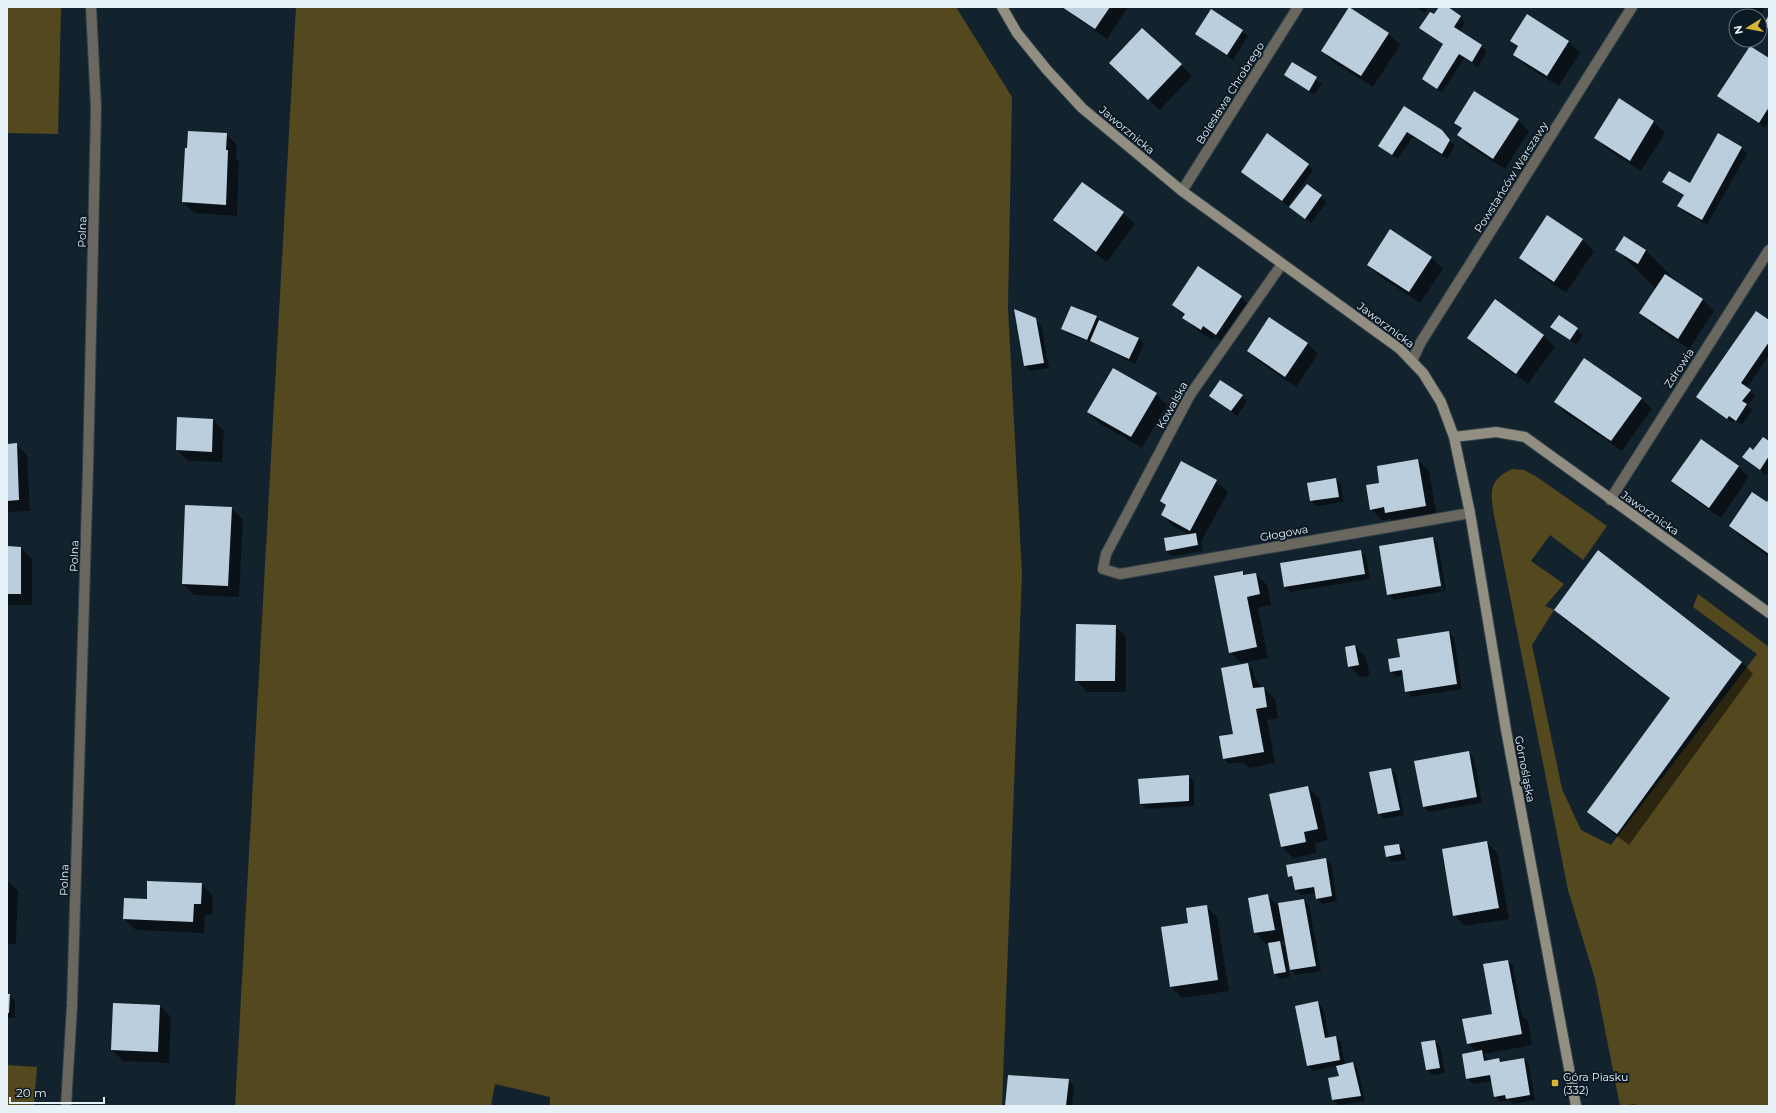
<svg xmlns="http://www.w3.org/2000/svg" width="1776" height="1113" viewBox="0 0 1776 1113" font-family="Montserrat,sans-serif">
  <style>
    .green { fill: #54481e }
    .shadow { fill: #0007; fill-rule: evenodd }
    .building { fill: #bacedd }
    .lines { fill: none; stroke-linecap: round; stroke-linejoin: round }
    .street-casing { stroke: #31404a; stroke-width: 12 }
    .secondary-casing { stroke: #31404a; stroke-width: 12 }
    .street { stroke: #69675e; stroke-width: 10 }
    .secondary { stroke: #928e81; stroke-width: 10 }
    .poi-dot { fill: #d6b534; stroke: #0a1924; stroke-width: 1.5 }
    .labels { text-anchor: middle; dominant-baseline: central; stroke-width: 4; stroke-linejoin: round; paint-order: stroke }
    .street-label { font-size: 11px; fill: #e6f1f8; stroke: #0a1924 }
    .poi-label { font-size: 11px; fill: #e6f1f8; stroke: #0a1924; text-anchor: start }
  </style>
  <rect width="100%" height="100%" fill="#13232e"/>
  <!-- green -->
  <path class="green" d="M7,7h54l-3,127 -51,-1z
    M296,7h660l56,90 -4,211 14,265 -20,533h-452v-9l-55,-13 -4,22h-256z
    M1512,469l12,1 13,7 70,49 -24,34 -33,-25 -19,26 33,23 -19,22 9,4 -22,35 30,144 19,41 30,15 146,-191 -64,-47 5,-13 71,53v459h-149l-25,-127 -27,-89 -74,-375c-4,-24 -5,-35 18,-46z
    M7,1065l30,2 -3,39h-27z"/>
  <!-- shadow -->
  <path class="shadow" d="M1061,7h67l-21,32z
    M1415,7h13l-3,6z
    M1440,7h6l14,9 5,6 -6,10 28,19 -9,16 -14,-9 -22,35 -19,-14 21,-34 -24,-17 14,-12z
    M1740,7h25l-5,9h-6z
    M1350,9l39,25 11,11 -27,42 -40,-25 -11,-12z
    M1211,11l37,25 -15,24 -37,-26z
    M1511,41l58,1 11,11 -21,33 -33,-20 -11,-12 3,-6z
    M1769,59v62l-4,7 -47,-32z
    M1293,63l29,21 -8,11 -29,-20z
    M1181,65l11,11 -32,34 -39,-36z
    M1619,99l35,23 11,11 -24,38 -34,-22 -11,-11z
    M1404,107l43,30 8,9 -8,13 -34,-22 -15,22 -19,-13z
    M1518,120l11,11 -24,38 -36,-23 -11,-11 4,-6 -7,-6z
    M226,134l11,11 -1,14 3,3 -2,54 -43,-3 -11,-11z
    M1718,135l24,13 5,6 -40,71 -23,-13 -5,-6 5,-10 -20,-14 27,2z
    M1308,165l5,5 -25,36 -46,-34z
    M1082,183l41,30 12,11 -28,38 -41,-31 -11,-11z
    M1307,185l20,17 -16,21 -20,-16z
    M1548,217l35,23 11,11 -28,42 -35,-24 -11,-11z
    M1617,250h29l35,36 22,14 11,11 -25,38 -38,-25 -11,-11 16,-24z
    M1432,258l11,11 -23,34 -41,-27 -11,-11z
    M1199,268l42,29 11,11 -25,37 -12,-8 -3,3 -17,-11 -21,-24z
    M1495,301l49,35 11,11 -27,37 -49,-35 -11,-11z
    M1072,307l66,31 6,6 -9,20 -42,-21 -25,-9 -6,-5z
    M1015,311l20,8 6,6 8,43 -18,3 -6,-5z
    M1559,316l24,19 -7,10 -24,-18z
    M1769,321v34l-22,33 8,8 -7,10 4,4 -10,15 -7,-4 -2,2 -35,-26z
    M1307,343l11,11 -22,33 -37,-25 -11,-11z
    M1156,394l11,11 -25,43 -43,-25 -11,-11z
    M1210,396h32l5,6 -10,14z
    M1641,398l11,11 -30,42 -56,-38 -11,-11z
    M213,420l11,11 -2,31 -34,-1 -11,-11z
    M1769,442v28l-3,5 -23,-18z
    M16,444l11,11 3,56 -23,1v-67z
    M1418,460l11,11 8,46 -40,6 -5,-4 -10,1 -11,-11z
    M1738,466l11,11 -28,41 -37,-26 -11,-11z
    M1336,479l5,6 3,17 -27,4 -6,-5 -3,-17z
    M1216,481l12,11 -27,50 2,9 -31,5 -6,-5 23,-16 -16,-9 -11,-11 4,-9 -5,-5z
    M1769,500v57l-28,-20 -11,-11z
    M231,508l12,11 -4,78 -45,-2 -11,-11z
    M1433,538l5,6 8,47 -52,9 -6,-6zM1433,543h2l8,47 -2,1z
    M7,547l14,1 11,11v46h-25z
    M1360,551l6,5 4,23 -80,13 -5,-5z
    M1598,552l144,110 11,12 -124,171 -29,-22 -11,-11 81,-113 -104,-78 -11,-11z
    M1242,572l4,4 10,-2 11,11 4,20 -13,3 10,50 -27,5 -11,-11z
    M1115,626l11,11v55h-39l-11,-12z
    M1448,632l6,5 8,52 -50,8 -6,-5 -2,-17 -8,2 -5,-6 10,-13z
    M1355,646l11,12 4,18 -10,1 -11,-11z
    M1248,664l5,6 2,9 7,9h2l11,11 3,19 -11,2 8,43 -26,5 -6,-6 -14,2 -5,-5 10,-22z
    M1469,752l5,6 8,45 -53,9 -5,-5z
    M1391,769l5,5 8,41 -20,4 -5,-5z
    M1188,776l6,5v25l-47,3 -6,-5z
    M1307,787l12,11 9,42 -13,3 2,10 -24,5 -11,-11 -12,-52z
    M1487,842l11,12 11,65 -44,7 -11,-11z
    M1398,845l6,5 2,10 -14,2 -5,-6z
    M1325,859l6,5 6,37 -15,3 -5,-6 -1,-5 -15,2 -5,-5 -2,-9 -5,-5z
    M7,864l1,17 10,10 -2,53h-9z
    M202,884l11,12 -1,19h-7l-1,18 -68,-3 -12,-11 24,-19z
    M1268,896l12,11 24,-7 5,5 12,66 -25,4 -5,-5 -5,-29 -7,1 6,5 5,30 -9,2 -6,-5 -6,-31 -3,1 -11,-11 -6,-34z
    M1206,906l11,11 12,74 -47,7 -11,-11 18,-63z
    M1508,961l5,5 9,50 6,5 4,24 -48,9 4,7 11,-2 4,4 21,-4 5,5 6,36 -22,4 -4,-4 -9,2 -5,-6 -3,-15 -19,3 -6,-5 -4,-24 13,-3 -8,-9 25,-28z
    M7,995h3l5,6v17h-8z
    M1318,1002l5,6 6,30 6,-1 6,5 4,23 8,-2 5,6 7,32 -26,4 -6,-5 -4,-21 11,-2 -3,-11 -24,5 -6,-5z
    M160,1006l11,11 -2,46 -46,-2 -11,-11z
    M1435,1041l5,5 5,27 -12,2 -6,-5z
    M1068,1080l6,6 -2,20h-66z
    M1635,1104l2,2h-10v-1z"/>
  <!-- building -->
  <path class="building" d="M1062,7h48l-15,22z
    M1349,7l40,26 -28,43 -40,-25z
    M1439,7h9l13,9 -7,11 28,18 -10,17 -13,-8 -22,35 -15,-10 21,-35 -24,-16 11,-16 4,2z
    M1211,9l32,21 -16,25 -32,-21z
    M1527,14l42,27 -22,35 -34,-21 5,-9 -8,-5z
    M1769,15v14l-6,-4z
    M1142,28l40,36 -34,36 -39,-37z
    M1750,46l19,12v49l-10,16 -42,-27z
    M1292,62l25,15 -8,14 -25,-16z
    M1474,91l45,28 -26,40 -36,-24 5,-7 -8,-5z
    M1619,98l35,23 -24,40 -36,-23z
    M1404,106l38,24 8,10 -8,14 -35,-22 -15,23 -14,-9z
    M188,131l39,2 -1,17h2l-2,55 -44,-3 3,-54h2z
    M1267,133l42,31 -27,37 -41,-29z
    M1718,133l24,14 -40,73 -25,-14 7,-11 -22,-13 7,-11 21,12z
    M1082,182l42,30 -28,40 -43,-32z
    M1307,184l15,11 -17,24 -16,-12z
    M1547,215l36,24 -29,43 -35,-24z
    M1390,229l42,28 -23,35 -42,-27z
    M1624,236l22,14 -8,14 -23,-14z
    M1198,266l44,30 -26,39 -13,-9 -2,4 -19,-12 3,-4 -13,-9z
    M1665,274l38,25 -25,40 -39,-26z
    M1495,299l49,36 -28,39 -49,-36z
    M1071,306l26,10 -10,24 -26,-11z
    M1014,309l22,9 8,45 -20,3z
    M1756,311l13,9v22l-28,41 10,7 -9,11 5,3 -11,17 -7,-5 -2,3 -31,-22z
    M1559,315l19,13 -8,12 -20,-13z
    M1269,317l39,26 -23,34 -38,-26z
    M1099,320l40,18 -10,21 -39,-18z
    M1584,358l58,40 -31,43 -57,-39z
    M1113,368l44,25 -26,44 -44,-25z
    M1220,380l23,15 -12,16 -22,-15z
    M177,417l36,2 -1,33 -36,-2z
    M1763,437l6,4v15l-9,14 -18,-13 8,-10 3,3z
    M1701,439l38,27 -30,42 -38,-27z
    M17,443l2,57 -12,1v-57z
    M1418,459l8,47 -41,7 -1,-6 -14,3 -4,-25 13,-2 -2,-17z
    M1181,461l36,19 -27,51 -29,-16 5,-10 -6,-4z
    M1336,478l3,19 -29,4 -3,-18z
    M1752,492l15,10 2,-4v56l-40,-28z
    M185,505l47,2 -4,79 -46,-2z
    M1196,533l2,12 -32,6 -2,-13z
    M1433,537l8,49 -54,9 -8,-49z
    M7,546l14,1v47h-14z
    M1361,550l4,24 -81,13 -4,-24z
    M1598,550l144,112 -125,172 -30,-22 83,-114 -116,-88z
    M1243,571v4l13,-2 4,21 -13,3 10,50 -28,6 -15,-77z
    M1076,624l40,1 -1,56h-40z
    M1449,631l8,53 -52,8 -3,-22 -12,2 -2,-13 12,-2 -3,-18z
    M1355,645l4,20 -11,2 -3,-20z
    M1248,663l5,25 11,-1 3,20 -11,2 8,43 -41,7 -4,-23 14,-2 -12,-66z
    M1469,751l8,46 -54,10 -9,-46z
    M1391,768l9,42 -22,4 -9,-42z
    M1189,775v26l-49,3 -2,-25z
    M1308,786l10,43 -14,3 2,10 -25,5 -12,-53z
    M1487,841l12,67 -46,8 -11,-67z
    M1399,844l2,10 -15,3 -2,-11z
    M1326,858l6,38 -16,3 -2,-12 -19,3 -3,-14 -4,1 -2,-12z
    M147,881l55,2 -1,21h-7l-1,18 -70,-3 1,-21 23,1z
    M1268,894l7,36 -21,3 -6,-35z
    M1304,899l12,67 -26,4 -12,-67z
    M1207,905l11,75 -48,7 -9,-60 27,-4 -2,-15z
    M1280,941l6,31 -12,2 -6,-31z
    M1508,960l14,74 -55,10 -5,-25 30,-5 -9,-50z
    M7,994h3l-1,19h-2z
    M1318,1001l7,37 11,-2 4,24 -33,6 -12,-60z
    M113,1003l47,2 -2,47 -47,-2z
    M1435,1040l5,28 -14,2 -5,-28z
    M1482,1050l2,11 15,-3 1,4 24,-4 6,37 -24,4 -1,-4 -11,2 -4,-22 -24,4 -4,-25z
    M1353,1062l8,34 -29,4 -4,-22 11,-2 -3,-10z
    M1008,1075l61,4 -3,27h-61z"/>
  <g class="lines">
    <!-- street casing -->
    <g class="street-casing">
      <path id="street" d="M1182,191l116,-184
        M1282,264l-92,131 -84,159 -3,15 17,5 350,-61
        M1412,361l9,-19 211,-335
        M1610,500l159,-250
        M66,1106l6,-100 16,-538 8,-360 -5,-101"/>
    </g>
    <!-- secondary casing -->
    <g class="secondary-casing">
      <path id="secondary" d="M1002,7l15,26 30,37 35,38 100,83 218,158 23,24 18,29 13,35 16,76 36,217 70,376
        M1454,437l42,-5 29,5 244,176"/>
    </g>
    <!-- street -->
    <use href="#street" class="street"/>
    <!-- secondary -->
    <use href="#secondary" class="secondary"/>
  </g>
  <!-- markers -->
  <rect class="poi-dot" x="1551" y="1079" width="8" height="8" rx="2"/>
  <g class="labels">
    <!-- street labels -->
    <g class="street-label">
      <text transform="translate(1230 93) rotate(-58)">Bolesława Chrobrego</text>
      <text transform="translate(1127 130) rotate(40)">Jaworznicka</text>
      <text transform="translate(1511 177) rotate(-58)">Powstańców Warszawy</text>
      <text transform="translate(82 232) rotate(-89)">Polna</text>
      <text transform="translate(1386 325) rotate(37)">Jaworznicka</text>
      <text transform="translate(1679 368) rotate(-57)">Zdrowia</text>
      <text transform="translate(1172 405) rotate(-61)">Kowalska</text>
      <text transform="translate(1650 513) rotate(35)">Jaworznicka</text>
      <text transform="translate(1284 533) rotate(-10)">Głogowa</text>
      <text transform="translate(74 556) rotate(-88)">Polna</text>
      <text transform="translate(1525 769) rotate(79)">Górnośląska</text>
      <text transform="translate(64 880) rotate(-88)">Polna</text>
    </g>
    <!-- poi labels -->
    <g class="poi-label">
      <text x="1563" y="1077">Góra Piasku<tspan x="1563" dy="13">(332)</tspan></text>
    </g>
  </g>
  <!-- border -->
  <rect width="1776" height="1113" fill="none" stroke="#e6f1f8" stroke-width="16"/>
  <!-- north arrow -->
  <g transform="translate(1748 28) rotate(259)"><circle r="19" fill="#0a1924" stroke="#626f79"/>
  <path d="M0-3L7 15L0 10L-7 15Z" fill="#d6b534"/>
  <text y="-6" font-size="11" font-weight="bold" text-anchor="middle" fill="#e6f1f8">N</text>
  </g>
  <!-- scale -->
  <path d="M10 1097v6h94v-6" fill="none" stroke="#e6f1f8" stroke-width="2"/>
  <text x="16" y="1097" font-size="12" fill="#e6f1f8" stroke="#0a1924" stroke-width="3" paint-order="stroke">20 m</text>
</svg>
